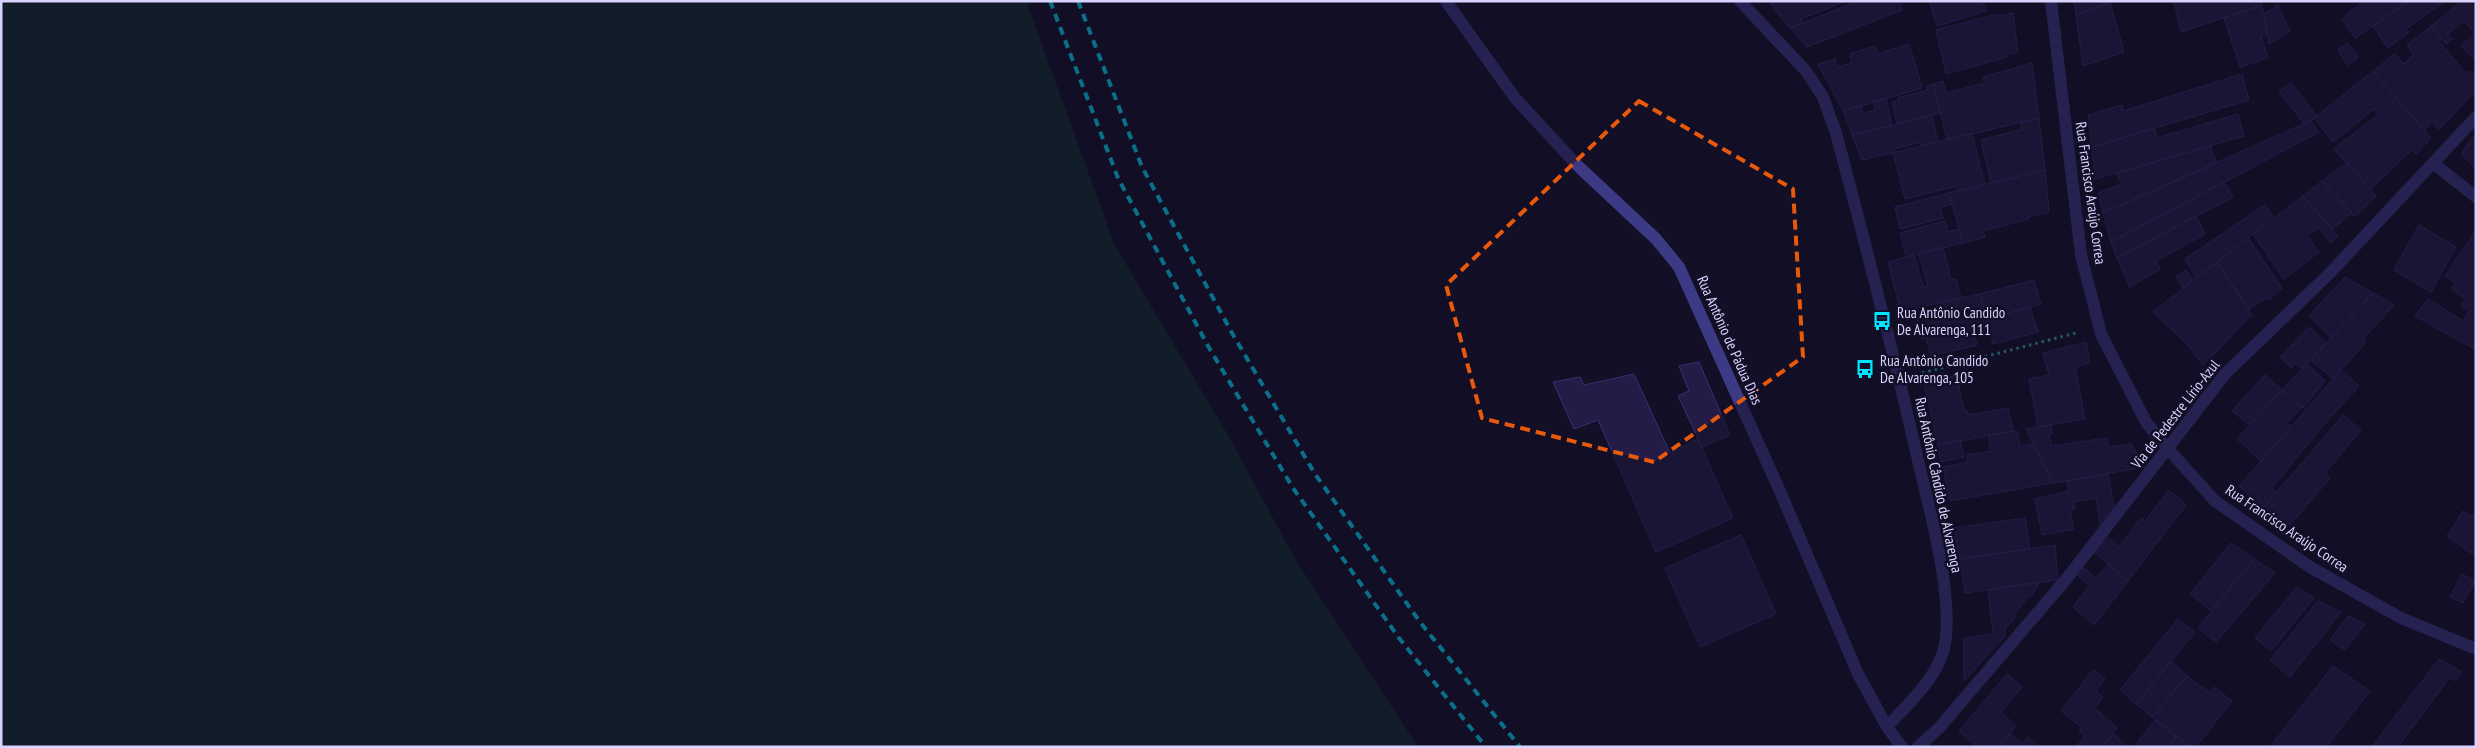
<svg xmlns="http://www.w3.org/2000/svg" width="2477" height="748" viewBox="0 0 2477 748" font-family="'PT Sans Narrow',sans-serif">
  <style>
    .green { fill: #12302f }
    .building { fill: #241b47; stroke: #3b2d73 }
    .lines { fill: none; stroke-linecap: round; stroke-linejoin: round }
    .path { stroke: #2fb8b0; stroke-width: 3; stroke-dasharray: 2.5 4; stroke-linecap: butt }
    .minor { stroke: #3d3a85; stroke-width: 12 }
    .rail { stroke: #00e5ff; stroke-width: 4; stroke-dasharray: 8 6; stroke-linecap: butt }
    .marked { fill: none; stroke: #e8590c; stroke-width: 4; stroke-dasharray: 10 6; stroke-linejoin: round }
    .labels { text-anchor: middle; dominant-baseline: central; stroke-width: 5; stroke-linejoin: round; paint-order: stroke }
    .street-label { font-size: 15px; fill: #d9d4ff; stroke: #130f26 }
    .poi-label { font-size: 15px; fill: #d9d4ff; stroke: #130f26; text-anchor: start }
  </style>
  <rect width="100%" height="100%" fill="#130f26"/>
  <!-- green -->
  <path class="green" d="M1,1h1025l89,245 113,189 67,124 123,188h-1417z"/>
  <!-- building -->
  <path class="building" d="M1778,1h68l-45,18 1,4 -12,5 -20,-24z
    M1858,1h42l2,9 -95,37 -17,-19z
    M1929,1h53l4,10 -49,15z
    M2074,1h40l-38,14z
    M2174,1h88v4l-81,27z
    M2363,1h46l-54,37 -13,-19z
    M2409,1h36l-39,28 3,3 -21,16 -15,-22z
    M2462,1h14v60l-15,-15 14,-12 -11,-13 -17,14 5,4 -6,5 -15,-18z
    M2110,2l14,50 -41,14 -7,-51z
    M2262,5l5,30 -6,1 7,22 -28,9 -16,-49z
    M2278,5l12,26 -21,13 -5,-30z
    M2013,13l5,39 -11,2v3l-61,17 -10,-44 62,-16 1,2z
    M2431,26l11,13 -3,3 28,32 3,-3 6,7v13l-37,38 -7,-7 -8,8 -51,-59 22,-17 9,10 10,-10 -7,-9z
    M2348,43l10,15 -11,7 -9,-15z
    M1909,44l13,44 -79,23 -25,-47 17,-5 2,8 15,-4 -2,-9 25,-8 3,8z
    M2032,63l7,55 -92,22 -14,-56 10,-3 3,12 39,-10 -2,-6z
    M2373,71l58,67 -15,16 -4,-4 -42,39 -36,-40 45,-35 -5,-5 -41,33 -19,-24z
    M2242,74l7,26 -157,47 -4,-32 34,-10 1,6z
    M2291,83l26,33 -12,9 -26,-34z
    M1933,84l8,29 -44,11 -5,-22 7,-1 -1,-3 29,-8v-4z
    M1886,98l6,28 -40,9 -9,-24 18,-6 2,8 13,-3 -3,-9z
    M2238,114l6,22 -149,43 -3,-32 62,-19 3,10z
    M1932,115l6,27 -17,4 -2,-4 -24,7 1,3 -34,8 -10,-25z
    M2039,118l6,52 -54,13 -10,-43 41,-11 -1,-7z
    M2310,121l9,11 -208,110 -8,-29z
    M1972,133l13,52 -27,6 -1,-5 -52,13 -12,-46z
    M2473,137l3,2v29l-13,-12 -1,-4z
    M2210,146l7,17 -114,50 -5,-20 23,-9 -4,-11z
    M2347,163l29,33 -21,21 -33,-36z
    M2045,170l4,42 -21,5 1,2 -46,12 2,6 -22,6 -14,-50z
    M2322,181l30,32 -19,16 -30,-33z
    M2224,182l9,15 -116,61 -6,-16z
    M1949,193l3,11 -12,4 3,10 -43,11 -5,-22z
    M2303,196l35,40 -7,7 -12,-15 -12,7 12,17 -35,27 -31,-45z
    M2265,205l9,13 -78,60 -11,-19z
    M2196,216l9,18 -49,27 4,8 -30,18 -13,-29z
    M1945,221l3,11 11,-3 4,14 -57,14 -6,-24z
    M2419,225l37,22 -25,45 -37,-22z
    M2476,231v119l-61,-34 13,-17 36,22 5,-10 -8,-5 4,-8 -13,-8 3,-7 -10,-7z
    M2248,238l34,50 -13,12 -1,-3 -19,12 -32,-47z
    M1943,247l8,33 5,-1 5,19 -60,14 -13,-50 26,-7 9,32 5,-1 -9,-32z
    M2217,262l35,53 -49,50 -16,-21 -34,-32z
    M2186,270l7,10 -10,8 -7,-12z
    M2345,277l28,16 -42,45 -22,-22z
    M2034,280l7,24 -54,15 -7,-25z
    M2373,293l21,12 -31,34 3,3 -33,37 -22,-19z
    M1980,294l10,36 -11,2v-4l-6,1 4,16 -46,11 -5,-18 -4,1 -6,-25 27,-6 -1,-6z
    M2030,307l8,25 -45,12 -6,-25z
    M2309,327l17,16 -24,26 -6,-6 -5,5 -11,-11z
    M2086,342l4,21 -15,4 10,52 -47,8 -9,-48 20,-4 -6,-22z
    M1699,362l31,73 -28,12 -24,-51 11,-5 -10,-25z
    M2307,364l18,17 -22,27 -21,-18z
    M2341,370l18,16 -38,42 -49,60 4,5 -12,14 -25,-21z
    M1634,374l36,79 28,-14 35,79 -77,34 -58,-132 -24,9 -21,-47 27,-5 4,8z
    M1957,375l7,36 3,-1 1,5 40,-7 5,23 -75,14 -14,-62z
    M2265,375l17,15 -32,35 -18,-14z
    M2282,390l20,17 -15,16 4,4 -30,34 -24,-22z
    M2343,415l18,15 -36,43 5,5 -40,47 -26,-18z
    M2051,425l1,9h-3l3,12 55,-8 2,9 22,-3 14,23 -92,16 -27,-54z
    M2017,431l3,15 13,-2 20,39 -103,18 -7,-34 25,-5 -1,-7 24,-4 -3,-16z
    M1960,440l4,17 -23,5 -3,-17z
    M2108,474l6,33 -14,17 -4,-26 -23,4 2,7 -5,2 4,18 -32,6 -7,-36 34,-8 -2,-10z
    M2169,490l17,15 -58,76 -33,-28 12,-16 12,10 22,-29 4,3z
    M2463,511l9,6 4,-6v46l-29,-21z
    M2025,518l5,31 -70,10 -6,-31z
    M1741,535l35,79 -76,33 -35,-79z
    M2231,543l23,16 -43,52 -21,-17z
    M2055,545l3,35 -93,13 -5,-34z
    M2254,559l21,14 -59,69 -18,-14z
    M2109,564l19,17 -34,44 -21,-18 16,-21 -11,-10 6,-8 12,10z
    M2462,574l13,7 -12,22 -13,-6z
    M2039,582l-7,13 -3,1 -14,17v5l-7,8h-3v10l-41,45v-43l29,-4 -5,-44z
    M2297,587l17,11 -43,53 -16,-13z
    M2318,601l23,11 -51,65 -20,-17z
    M2348,616l17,8 -20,26 -15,-10z
    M2178,619l17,13 -59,72 -16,-14z
    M2439,659l23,13 -6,9 -6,-4 -52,70h-26z
    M2171,661l16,15 -35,41 -16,-13z
    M2333,666l37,25 -44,56h-56z
    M2093,670l12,9 -9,12 7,6 -23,29 -19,-15z
    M2007,674l15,13 -21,25 15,14 -17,21h-22l-18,-16z
    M2187,676l23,17 4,-6 18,14 -36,46h-6l-38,-30z
    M2096,709l21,19 -15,19h-26l9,-11 -6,-5z
    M2155,720l21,16 -7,11h-35z
    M2113,733l14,14h-25z
    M2010,734l12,10 6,-7 11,10h-40z
    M2176,736l14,11h-21z"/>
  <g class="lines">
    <!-- path -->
    <path class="path" d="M1922,373l154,-40"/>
    <!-- minor -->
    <path class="minor" d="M1446,1l69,97 63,68 78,73 23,28 100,222 79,185 29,53 15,20
      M1740,1l66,70 17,26 13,36c30,113 59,226 85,340 11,46 35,136 22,179 -9,29 -36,53 -56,75
      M2051,1l30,254 20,79 45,88 14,18 55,61 95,66 91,51 75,31
      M2433,163l43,34
      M1918,747l21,-19 129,-151 157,-203 105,-101 146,-156"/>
    <!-- rail -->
    <path class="rail" d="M1050,1l68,177 90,168 85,142 106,150 87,109
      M1078,1l64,166 90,166 83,141 105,148 100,125"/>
  </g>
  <!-- marked area -->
  <path d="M0 0H2477V748H0ZM1639,101l154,88 10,168 -149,105 -172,-44 -36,-133z" fill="#130f26" fill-opacity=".55" fill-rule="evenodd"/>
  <path class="marked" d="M1639,101l154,88 10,168 -149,105 -172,-44 -36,-133z"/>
  <!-- icons -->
  <defs>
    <g id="bus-bare" transform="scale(1.5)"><path d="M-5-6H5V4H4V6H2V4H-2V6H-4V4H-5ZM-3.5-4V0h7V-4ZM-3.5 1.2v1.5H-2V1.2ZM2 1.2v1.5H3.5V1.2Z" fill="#00e5ff" stroke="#130f26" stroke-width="2.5" paint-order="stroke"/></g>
  </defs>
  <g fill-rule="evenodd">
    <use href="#bus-bare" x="1882" y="321"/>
    <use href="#bus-bare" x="1865" y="369"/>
  </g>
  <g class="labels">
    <!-- street labels -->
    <g class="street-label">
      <text transform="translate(2091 193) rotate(82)">Rua Francisco Araújo Correa</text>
      <text transform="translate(1730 340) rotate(66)">Rua Antônio de Pádua Dias</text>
      <text transform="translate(2175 414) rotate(-52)">Via de Pedestre Lírio-Azul</text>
      <text transform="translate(1939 485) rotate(78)">Rua Antônio Cândido de Alvarenga</text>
      <text transform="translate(2287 528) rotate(34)">Rua Francisco Araújo Correa</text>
    </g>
    <!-- poi labels -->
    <g class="poi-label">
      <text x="1897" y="312">Rua Antônio Candido<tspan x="1897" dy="17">De Alvarenga, 111</tspan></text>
      <text x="1880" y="360">Rua Antônio Candido<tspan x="1880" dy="17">De Alvarenga, 105</tspan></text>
    </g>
  </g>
  <!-- border -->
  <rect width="2477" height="748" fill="none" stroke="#d9d4ff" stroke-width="5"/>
</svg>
